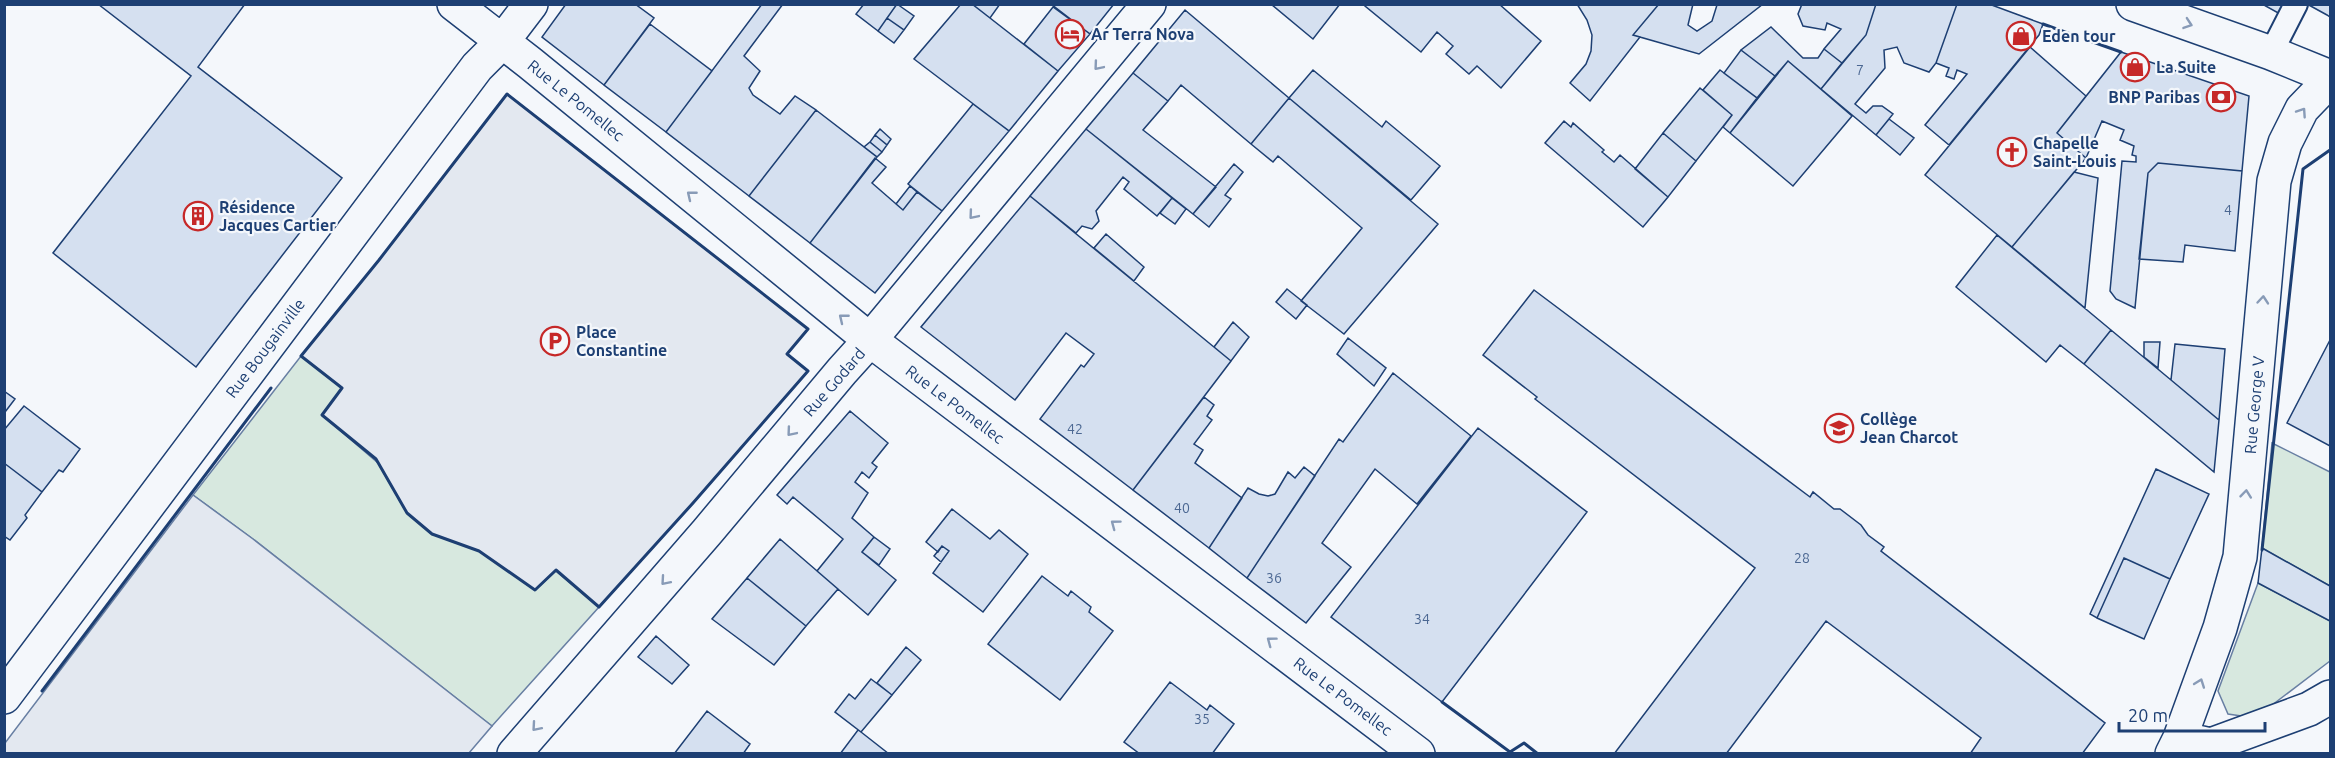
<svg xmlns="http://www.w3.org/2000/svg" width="2335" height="758" viewBox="0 0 2335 758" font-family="Ubuntu,sans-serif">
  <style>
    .green { fill: #d7e8df; stroke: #687fa3; stroke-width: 1.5 }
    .parking { fill: #e3e8f0; stroke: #687fa3; stroke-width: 1.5 }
    .building { fill: #d5e0f0; stroke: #1d3f73; stroke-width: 1.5 }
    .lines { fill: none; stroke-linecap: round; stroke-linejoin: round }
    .service-casing { stroke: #1d3f73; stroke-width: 26 }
    .minor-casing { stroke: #1d3f73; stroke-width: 36 }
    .tertiary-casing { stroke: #1d3f73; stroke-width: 36 }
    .service { stroke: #f4f7fb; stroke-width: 22 }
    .minor { stroke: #f4f7fb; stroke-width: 33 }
    .tertiary { stroke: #f4f7fb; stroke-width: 33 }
    .wall { stroke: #1d3f73; stroke-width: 3 }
    .oneway { stroke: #889bb7 }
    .labels { text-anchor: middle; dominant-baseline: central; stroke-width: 4.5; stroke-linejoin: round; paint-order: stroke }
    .number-label { font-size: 14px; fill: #4b6792 }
    .poi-label { font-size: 16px; font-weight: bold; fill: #1d3f73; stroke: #f4f7fb; text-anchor: start }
    .street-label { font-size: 16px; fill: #1d3f73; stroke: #f4f7fb }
  </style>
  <rect width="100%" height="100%" fill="#f4f7fb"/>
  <!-- green -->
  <path class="green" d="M301,356l41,32 -20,27 56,48 29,50 25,21 47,17 56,39 21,-20 43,37 -107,119 -239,-187 -60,-44z
    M2272,443l58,29v114l-68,-38z
    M2258,583l72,38v40l-75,57 -27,-4 -10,-23z"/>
  <!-- parking -->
  <path class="parking" d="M507,94l301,235 -21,25 21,17 -115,132 -94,104 -43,-36 -21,19 -56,-39 -47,-17 -25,-21 -31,-54 -54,-44 20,-27 -41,-32 78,-96z
    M193,495l60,44 239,187 -23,27h-464v-10z"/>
  <!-- building -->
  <path class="building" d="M98,4h147l-47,63 144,111 -146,189 -143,-114 138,-177z
    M566,4h69l19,14 -50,67 -62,-48z
    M762,4h21l-39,52 16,15 -11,17 4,7 27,19 15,-18 21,14 -67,86 -83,-64z
    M864,4h33l-19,27 -22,-17z
    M897,4l17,12 -10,14 -17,-12z
    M961,4h11l86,67 -49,60 -95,-72z
    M972,4h28l-10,14z
    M1051,4h63l-24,30z
    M1271,4h69l-27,35z
    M1366,4h133l42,37 -40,47 -24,-22 -8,8 -23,-20 7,-8 -16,-14 -16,20 -56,-46z
    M1577,4h82l-26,31 7,2 -50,64 -20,-18 16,-19 5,-13 1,-16 -5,-15z
    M1659,4h34l-5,21 9,6 15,-10 5,-16 -2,-1h48l-64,50 -66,-19z
    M1802,4h74l-10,31 -24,28 -18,-14 17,-20 -14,-6 -2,7 -22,-4 -5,-12z
    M1876,4h81l-21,59 -7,9 -25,-9 -7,-16 -13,3 1,18 -30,36 11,9 7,-7h9l11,8 -17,21 -55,-46 45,-54z
    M1957,4h32l54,20 -4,11 -90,110 -24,-20 42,-51 -10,-4 -3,9 -8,-3 3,-8 -13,-5z
    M2262,4h23l-5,10z
    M2307,4h23v13l-3,-2z
    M1053,7l37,27 -32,37 -34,-27z
    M1185,10l104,88 -38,46 -70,-59 -13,16 -35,-28z
    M887,18l17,12 -10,13 -16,-12z
    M650,24l62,47 -46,61 -62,-47z
    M1771,27l32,31h15l6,-9 18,14 -21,26 -33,-28 -13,15 -34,-26z
    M2030,47l56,49 -29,37 29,25 -74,89 -87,-72z
    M1741,50l34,26 -18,22 -33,-25z
    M2121,52l128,44 -7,75 -84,-8 -10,10 -13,135 -19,-9 -6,-8 12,-130 14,1v-6l-4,-1 2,-9 -14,-6 4,-10 -22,-9 -16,37 -29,-25z
    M1788,61l64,55 -59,70 -63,-53z
    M1313,70l69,57 4,-6 54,45 -29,34 -122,-102z
    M1720,70l37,28 -27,35 -7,-6 9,-12 -29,-25z
    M1133,73l35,28 -25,29 73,57 -23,27 -107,-85z
    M1700,88l32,27 -36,46 -33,-28z
    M1289,98l149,126 -94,110 -43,-33 61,-73 -84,-72 -5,6 -22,-18z
    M973,104l36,27 -67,80 -34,-27z
    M816,110l61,47 -67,86 -61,-47z
    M1889,119l25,19 -14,17 -24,-20z
    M1564,121l7,6 2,-4 31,27 -2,2 12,10 6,-7 48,42 -25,30 -98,-84z
    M880,129l11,10 -4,6 -12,-10z
    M1086,129l86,69 -15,18 -33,-27 5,-7 -6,-5 -27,34 3,10 -7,8 -10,-3 -6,7 -46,-37z
    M1663,133l33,28 -28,36 -33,-28z
    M875,135l12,10 -5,7 -12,-10z
    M870,142l12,10 -5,5 -13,-10z
    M875,158l11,9 -14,16 31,27 14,-18 25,19 -67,82 -65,-50z
    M2158,163l84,8 -7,80 -50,-6 -2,17 -44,-3 9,-86z
    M1234,164l9,8 -18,23 6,4 -22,28 -16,-13z
    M2074,172l24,6 -13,130 -73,-61z
    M910,186l7,6 -14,18 -7,-6z
    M1030,196l201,165 -98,129 -93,-71 41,-54 3,2 10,-13 -28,-21 -51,67 -94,-73z
    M1172,198l14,11 -11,15 -15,-11z
    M1106,234l38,33 -10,14 -40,-33z
    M1997,235l114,95 -27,34 -24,-19 -14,17 -90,-75z
    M1287,289l20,16 -11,14 -20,-17z
    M1534,290l276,207 3,-5 21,17h6l21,16 7,10 16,12 -3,4 224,172 -23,31h-112l11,-16 -155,-117 -100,133h-112l141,-186 -220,-169 2,-2 -54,-42z
    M1233,322l16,15 -18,24 -17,-14z
    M2111,330l108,90 -5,52 -130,-108z
    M1348,338l38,30 -12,18 -37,-32z
    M2330,340v106l-43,-23z
    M2144,342h16l-2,26 -14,-11z
    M2175,344l50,5 -6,71 -48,-40z
    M1393,373l78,63 -54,68 -42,-35 -53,74 29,24 -45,56 -59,-45 92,-139 4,3z
    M4,391l11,8 -10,13 -1,-1z
    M1204,397l10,8 -7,11 5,4 -18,24 9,6 -8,13 47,35 -33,50 -76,-58z
    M24,406l56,43 -17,23 -4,-2 -17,22 -38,-29v-33z
    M850,411l38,32 -16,20 5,4 -8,11 -7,-6 -7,10 13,11 -16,25 22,19 -12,15 34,28 -28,35 -51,-44 26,-32 -50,-42 -6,7 -10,-9z
    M1478,428l109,84 -145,190 -111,-85z
    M4,463l38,29 -17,23 2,3 -17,22 -6,-4z
    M1304,467l11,9 -68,102 -38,-30 39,-60 11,6 9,2 7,-2 13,-22 7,6z
    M2156,469l53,25 -39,85 -46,-21 -27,60 -7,-4z
    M952,509l38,30 9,-9 29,24 -45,58 -50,-39 16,-22 -7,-5 -4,6 -12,-10z
    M874,537l16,12 -11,16 -17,-13z
    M780,539l58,50 -32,37 -59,-48z
    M942,546l7,5 -8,11 -7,-6z
    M2262,548l68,38v35l-72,-38z
    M2124,558l46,21 -26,60 -47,-21z
    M1042,576l26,20 3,-5 20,16 -2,5 24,19 -53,69 -72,-56z
    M747,578l59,48 -32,39 -62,-46z
    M656,636l33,29 -17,19 -34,-27z
    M906,647l15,13 -29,35 -15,-12z
    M871,679l21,16 -31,37 -26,-20 14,-18 6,5z
    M1170,682l37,28 3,-5 24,19 -22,30h-72l-16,-12z
    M707,711l43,33 -7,10h-69z
    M858,730l3,2 28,22h-49z"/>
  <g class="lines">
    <!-- service casing -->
    <g class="service-casing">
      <path id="service" d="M2271,53l25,-49"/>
    </g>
    <!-- minor casing -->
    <g class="minor-casing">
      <path id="minor" d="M454,4l76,59 340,277 548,414
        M2133,4l138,49 59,24
        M4,697l473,-630 25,-25 29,-38
        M514,754l193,-222 135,-161 28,-31 279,-336"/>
    </g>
    <!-- tertiary casing -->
    <g class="tertiary-casing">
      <path id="tertiary" d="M2180,738l31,7 98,-36 21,-12
        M2172,754l8,-16 40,-110 20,-71 34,-376 11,-38 17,-34 28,-29"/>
    </g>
    <!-- service -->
    <use href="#service" class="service"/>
    <!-- minor -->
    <use href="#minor" class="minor"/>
    <!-- tertiary -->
    <use href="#tertiary" class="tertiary"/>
    <!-- wall -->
    <path class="wall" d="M2043,24l33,12
      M2090,41l31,11
      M507,94l301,235 -21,25 21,17 -115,132 -94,104 -43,-37 -21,20 -56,-39 -47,-17 -25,-21 -31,-54 -54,-44 20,-27 -41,-32 78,-96z
      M2262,550l41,-381 27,-19
      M42,691l229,-303
      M1442,702l68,50 14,-9 14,11"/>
  </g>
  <!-- one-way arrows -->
  <defs><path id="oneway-chevron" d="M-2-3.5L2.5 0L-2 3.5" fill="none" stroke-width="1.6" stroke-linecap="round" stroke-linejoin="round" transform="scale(1.5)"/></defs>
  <g class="oneway">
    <use href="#oneway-chevron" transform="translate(2188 24) rotate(19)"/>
    <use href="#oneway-chevron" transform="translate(1098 66) rotate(130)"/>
    <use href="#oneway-chevron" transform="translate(2302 112) rotate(-56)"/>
    <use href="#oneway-chevron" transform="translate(691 195) rotate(-141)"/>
    <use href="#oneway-chevron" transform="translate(973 215) rotate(130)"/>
    <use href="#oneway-chevron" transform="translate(2263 300) rotate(-85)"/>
    <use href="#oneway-chevron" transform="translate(843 318) rotate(-141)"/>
    <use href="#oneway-chevron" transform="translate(791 432) rotate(130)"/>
    <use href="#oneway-chevron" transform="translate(2246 494) rotate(-84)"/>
    <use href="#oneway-chevron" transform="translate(1115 524) rotate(-143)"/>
    <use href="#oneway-chevron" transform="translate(665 581) rotate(131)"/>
    <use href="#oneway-chevron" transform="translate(1271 641) rotate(-143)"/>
    <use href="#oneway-chevron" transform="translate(2200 683) rotate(-70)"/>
    <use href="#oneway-chevron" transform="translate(536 727) rotate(131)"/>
  </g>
  <!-- icons -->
  <defs>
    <g id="hotel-ring" transform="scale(1.5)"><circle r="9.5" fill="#f4f7fb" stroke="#c62828" stroke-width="1.5"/><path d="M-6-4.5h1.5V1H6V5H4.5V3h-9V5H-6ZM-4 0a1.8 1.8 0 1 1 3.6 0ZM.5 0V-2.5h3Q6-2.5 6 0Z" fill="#c62828"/></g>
    <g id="shop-ring" transform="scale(1.5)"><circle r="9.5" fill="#f4f7fb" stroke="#c62828" stroke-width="1.5"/><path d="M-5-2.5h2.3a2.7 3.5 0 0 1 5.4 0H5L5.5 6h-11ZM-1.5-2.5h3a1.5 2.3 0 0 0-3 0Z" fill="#c62828"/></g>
    <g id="bank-ring" transform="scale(1.5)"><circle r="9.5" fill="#f4f7fb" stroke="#c62828" stroke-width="1.5"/><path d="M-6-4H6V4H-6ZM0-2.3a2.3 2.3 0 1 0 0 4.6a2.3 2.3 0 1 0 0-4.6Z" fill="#c62828"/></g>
    <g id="church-ring" transform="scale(1.5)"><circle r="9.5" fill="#f4f7fb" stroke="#c62828" stroke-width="1.5"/><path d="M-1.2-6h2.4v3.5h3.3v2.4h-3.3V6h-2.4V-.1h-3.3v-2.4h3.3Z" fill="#c62828"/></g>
    <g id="building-ring" transform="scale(1.5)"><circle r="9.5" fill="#f4f7fb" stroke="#c62828" stroke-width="1.5"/><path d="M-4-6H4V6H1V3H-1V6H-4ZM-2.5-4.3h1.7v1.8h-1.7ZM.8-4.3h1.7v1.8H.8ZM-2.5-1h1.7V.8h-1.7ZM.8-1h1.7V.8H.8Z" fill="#c62828"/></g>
    <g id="parking-ring" transform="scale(1.5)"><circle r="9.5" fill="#f4f7fb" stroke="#c62828" stroke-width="1.5"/><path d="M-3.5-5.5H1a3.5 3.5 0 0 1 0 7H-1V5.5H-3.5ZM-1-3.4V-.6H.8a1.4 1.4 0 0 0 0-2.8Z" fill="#c62828"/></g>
    <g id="school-ring" transform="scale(1.5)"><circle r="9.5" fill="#f4f7fb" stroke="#c62828" stroke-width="1.5"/><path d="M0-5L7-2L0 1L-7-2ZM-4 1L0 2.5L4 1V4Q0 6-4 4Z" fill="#c62828"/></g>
  </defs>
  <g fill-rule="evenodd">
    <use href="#hotel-ring" x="1070" y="34"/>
    <use href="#shop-ring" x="2021" y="36"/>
    <use href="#shop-ring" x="2135" y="67"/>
    <use href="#bank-ring" x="2221" y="97"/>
    <use href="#church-ring" x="2012" y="152"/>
    <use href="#building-ring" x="198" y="216"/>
    <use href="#parking-ring" x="555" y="341"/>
    <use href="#school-ring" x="1839" y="428"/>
  </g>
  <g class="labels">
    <!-- number labels -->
    <g class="number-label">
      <text x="1860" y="70">7</text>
      <text x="2228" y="210">4</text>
      <text x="1075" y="429">42</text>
      <text x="1182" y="508">40</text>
      <text x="1802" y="558">28</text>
      <text x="1274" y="578">36</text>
      <text x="1422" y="619">34</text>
      <text x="1202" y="719">35</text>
    </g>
    <!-- poi labels -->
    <g class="poi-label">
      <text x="1091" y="34">Ar Terra Nova</text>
      <text x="2042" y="36">Eden tour</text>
      <text x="2156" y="67">La Suite</text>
      <text x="2200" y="97" text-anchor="end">BNP Paribas</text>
      <text x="2033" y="143">Chapelle<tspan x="2033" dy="18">Saint-Louis</tspan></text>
      <text x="219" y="207">Résidence<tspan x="219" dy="18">Jacques Cartier</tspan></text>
      <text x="576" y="332">Place<tspan x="576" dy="18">Constantine</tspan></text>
      <text x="1860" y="419">Collège<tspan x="1860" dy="18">Jean Charcot</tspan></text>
    </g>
    <!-- street labels -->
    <g class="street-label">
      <text transform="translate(576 100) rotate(39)">Rue Le Pomellec</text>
      <text transform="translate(265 348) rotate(-53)">Rue Bougainville</text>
      <text transform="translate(834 382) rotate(-49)">Rue Godard</text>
      <text transform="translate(955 404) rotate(37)">Rue Le Pomellec</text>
      <text transform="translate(2254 405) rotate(-85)">Rue George V</text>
      <text transform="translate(1343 696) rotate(37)">Rue Le Pomellec</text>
    </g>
  </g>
  <!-- border -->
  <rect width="2335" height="758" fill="none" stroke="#1d3f73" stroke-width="12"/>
  <!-- scale -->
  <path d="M2119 722v9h146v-9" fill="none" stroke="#1d3f73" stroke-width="3"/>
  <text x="2128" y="722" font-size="18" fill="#1d3f73" stroke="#f4f7fb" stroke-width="4.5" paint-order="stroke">20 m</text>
</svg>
